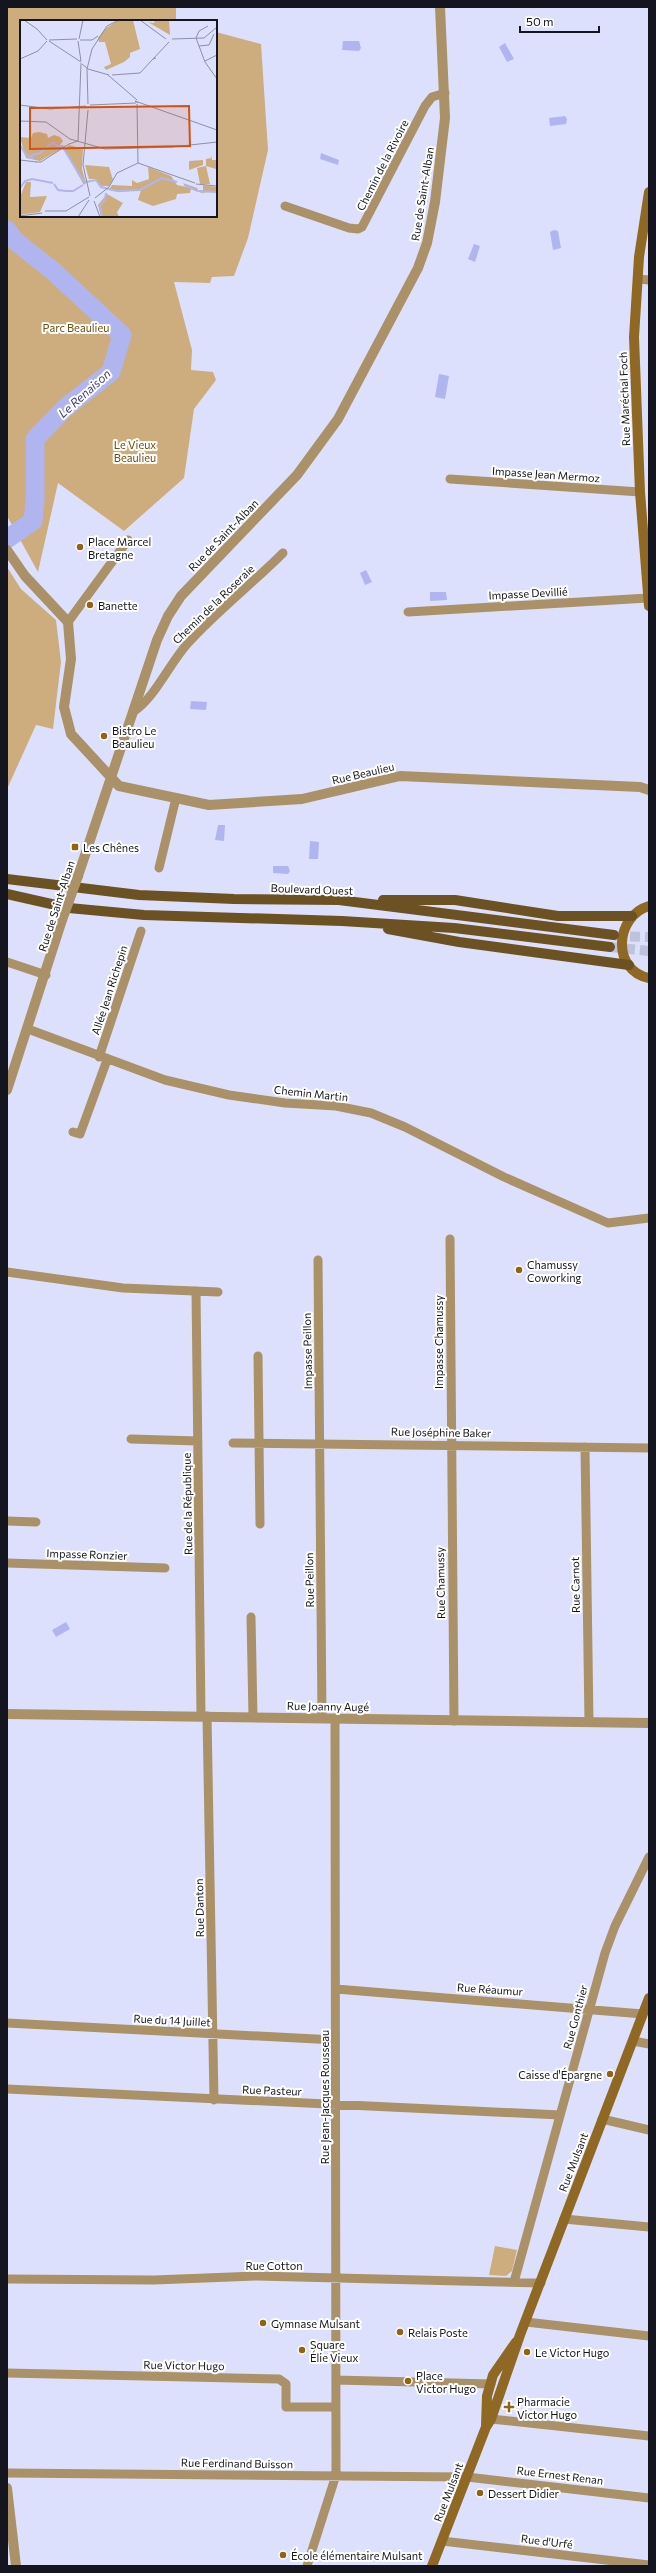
<svg xmlns="http://www.w3.org/2000/svg" width="656" height="2573" viewBox="0 0 656 2573" font-family="Commissioner,sans-serif">
  <style>
    .green { fill: #cdad7d }
    .water { fill: #b0b5ef }
    .lines { fill: none; stroke-linecap: round; stroke-linejoin: round }
    .river { stroke: #b0b5ef; stroke-width: 19 }
    .primary-tunnel { stroke: #bfc2dc; stroke-width: 10; stroke-dasharray: 10 5; stroke-linecap: butt }
    .minor { stroke: #ab9168; stroke-width: 9 }
    .tertiary { stroke: #ab9168; stroke-width: 10 }
    .secondary { stroke: #8f6824; stroke-width: 10 }
    .primary { stroke: #6c5123; stroke-width: 10 }
    .tertiary-bridge { stroke: #ab9168; stroke-width: 10 }
    .poi-dot { fill: #90650e; stroke: #fff; stroke-width: 1.5 }
    .labels { text-anchor: middle; dominant-baseline: central; stroke-width: 4; stroke-linejoin: round; paint-order: stroke }
    .street-label { font-size: 11px; fill: #14151f; stroke: #fff }
    .park-label { font-size: 11px; fill: #714e0a; stroke: #fff }
    .poi-label { font-size: 11px; fill: #14151f; stroke: #fff; text-anchor: start }
    .water-label { font-size: 12px; font-style: italic; fill: #404084; stroke: #fff }
    .inset-river { fill: none; stroke: #b0b5ef; stroke-width: 2 }
    .inset-road { fill: none; stroke: #8d8fa4; stroke-width: 1 }
    .view { fill: #d3520e; fill-opacity: 0.15; stroke: #d3520e; stroke-width: 2 }
    .inset-edge { fill: none; stroke: #14151f; stroke-width: 2 }
  </style>
  <rect width="100%" height="100%" fill="#dde0fd"/>
  <!-- green -->
  <path class="green" d="M7,7h169v14h-155v195h195v-184l45,12 7,106 -20,88 -14,38 -22,1 -2,6 -36,-1 18,68 -1,20 22,2 3,8 -22,29 -10,69 -60,53 -66,-48 -20,89 -31,-56z
    M7,567l14,22 35,31 5,42 -8,67 -17,-4 -29,64z
    M495,2246l22,4 -5,21 -6,5 -17,-1z"/>
  <!-- water -->
  <path class="water" d="M343,41h16l2,7 -2,3 -17,-1z
    M505,43l9,16 -7,3 -8,-15z
    M565,116l2,3 -1,5 -16,2 -1,-8z
    M321,153l18,7 -1,5 -18,-6z
    M554,230l4,1 3,17 -8,2 -3,-18z
    M474,244l6,2 -5,16 -7,-3z
    M439,374l10,2 -4,23 -10,-2z
    M366,570l6,12 -7,3 -5,-12z
    M430,592h16l1,8 -17,1z
    M191,701l16,1 -1,8 -16,-1z
    M218,825h7l-1,16 -9,-1z
    M310,841l9,1 -1,17h-9z
    M273,866h15l2,5 -2,3 -15,-1z
    M66,1622l4,7 -14,8 -4,-7z"/>
  <g class="lines">
    <!-- river -->
    <path class="river" d="M7,230l8,11 37,29 70,65 -11,37 -46,36 -30,31v62l-2,20 -26,18"/>
    <!-- primary-tunnel -->
    <path class="primary-tunnel" d="M615,936l34,1
      M610,947l39,4"/>
    <!-- minor -->
    <path class="minor" d="M285,206l64,22 9,1 4,-2 63,-121 7,-9 13,-4
      M638,279l11,1
      M450,479l190,13
      M408,612l240,-14
      M68,622l60,-82
      M133,712c22,-14 36,-48 55,-69 29,-32 64,-59 95,-90
      M159,868l17,-70
      M7,962l39,13
      M28,1029l137,51 64,15 56,8 51,3 35,7 34,14 99,50 104,46 41,-5
      M99,1057l42,-126
      M73,1132l7,2 27,-74
      M450,1239l4,482
      M318,1260l4,458
      M7,1272l116,16 95,4
      M196,1291l5,425
      M258,1356l2,168
      M131,1439l67,2
      M233,1443l416,5
      M585,1447l4,275
      M7,1521l29,1
      M7,1563l158,5
      M251,1617l2,100
      M207,1716l7,384
      M336,1989l307,25
      M7,2023l328,17
      M633,2041l16,3
      M7,2089l553,26
      M602,2119l47,11
      M564,2219l85,8
      M7,2279l147,1 103,-4 284,7
      M514,2282l91,-329 10,-27 34,-69
      M526,2322l123,14
      M7,2373l272,6 7,5v23h50
      M336,2380l155,4
      M491,2419l158,17
      M7,2473l460,4 182,21
      M442,2541l207,24
      M307,2566l29,-91 -1,-757"/>
    <!-- tertiary -->
    <path class="tertiary" d="M7,550l18,26 43,46 3,37 -7,48 7,27 48,52 90,19 93,-6 98,-23 240,11 9,3
      M78,876l79,-236 11,-24 13,-20 116,-121 41,-56 80,-151 9,-25 8,-41 10,-84 -5,-111
      M7,1090l55,-170
      M7,1714l642,9
      M7,2488l9,78"/>
    <!-- secondary -->
    <path class="secondary" d="M649,192l-10,65 -5,80 6,155 9,114
      M649,906c-34,10 -38,64 0,72
      M486,2426l1,-30 6,-21 23,-33
      M432,2566l54,-139 5,-8 29,-84 129,-337"/>
    <!-- primary -->
    <path class="primary" d="M7,879l132,16 95,4 105,1 275,35
      M7,894l62,14 75,7 198,6 112,7 156,19
      M383,900h72l103,16h74
      M388,929l71,13 170,23"/>
    <!-- tertiary-bridge -->
    <path class="tertiary-bridge" d="M62,920l16,-44"/>
  </g>
  <!-- markers -->
  <g class="poi-dot">
    <circle cx="80" cy="547" r="4"/>
    <circle cx="90" cy="605" r="4"/>
    <circle cx="104" cy="736" r="4"/>
    <rect x="71" y="843" width="8" height="8" rx="2"/>
    <circle cx="519" cy="1270" r="4"/>
    <circle cx="610" cy="2074" r="4"/>
    <circle cx="263" cy="2323" r="4"/>
    <circle cx="400" cy="2332" r="4"/>
    <circle cx="302" cy="2350" r="4"/>
    <circle cx="527" cy="2352" r="4"/>
    <circle cx="408" cy="2381" r="4"/>
    <path d="M507 2401h4v4h4v4h-4v4h-4v-4h-4v-4h4z"/>
    <circle cx="480" cy="2493" r="4"/>
    <circle cx="283" cy="2555" r="4"/>
  </g>
  <g class="labels">
    <!-- street labels -->
    <g class="street-label">
      <text transform="translate(382 165) rotate(-63)">Chemin de la Rivoire</text>
      <text transform="translate(422 194) rotate(-81)">Rue de Saint-Alban</text>
      <text transform="translate(624 399) rotate(-92)">Rue Maréchal Foch</text>
      <text transform="translate(546 474) rotate(4)">Impasse Jean Mermoz</text>
      <text transform="translate(223 535) rotate(-46)">Rue de Saint-Alban</text>
      <text transform="translate(528 593) rotate(-3)">Impasse Devillié</text>
      <text transform="translate(213 604) rotate(-44)">Chemin de la Roseraie</text>
      <text transform="translate(363 773) rotate(-13)">Rue Beaulieu</text>
      <text transform="translate(312 889) rotate(2)">Boulevard Ouest</text>
      <text transform="translate(56 906) rotate(-72)">Rue de Saint-Alban</text>
      <text transform="translate(109 990) rotate(-72)">Allée Jean Richepin</text>
      <text transform="translate(311 1093) rotate(6)">Chemin Martin</text>
      <text transform="translate(438 1342) rotate(-90)">Impasse Chamussy</text>
      <text transform="translate(307 1351) rotate(-91)">Impasse Peillon</text>
      <text transform="translate(441 1432) rotate(1)">Rue Joséphine Baker</text>
      <text transform="translate(187 1504) rotate(-91)">Rue de la République</text>
      <text transform="translate(87 1554) rotate(2)">Impasse Ronzier</text>
      <text transform="translate(309 1580) rotate(-91)">Rue Peillon</text>
      <text transform="translate(440 1583) rotate(-91)">Rue Chamussy</text>
      <text transform="translate(575 1585) rotate(-91)">Rue Carnot</text>
      <text transform="translate(328 1706) rotate(1)">Rue Joanny Augé</text>
      <text transform="translate(199 1908) rotate(-91)">Rue Danton</text>
      <text transform="translate(490 1989) rotate(4)">Rue Réaumur</text>
      <text transform="translate(575 2017) rotate(-75)">Rue Gonthier</text>
      <text transform="translate(172 2020) rotate(3)">Rue du 14 Juillet</text>
      <text transform="translate(272 2090) rotate(2)">Rue Pasteur</text>
      <text transform="translate(324 2097) rotate(-90)">Rue Jean-Jacques Rousseau</text>
      <text transform="translate(573 2162) rotate(-69)">Rue Mulsant</text>
      <text x="274" y="2265">Rue Cotton</text>
      <text transform="translate(184 2365) rotate(1)">Rue Victor Hugo</text>
      <text transform="translate(237 2463) rotate(1)">Rue Ferdinand Buisson</text>
      <text transform="translate(560 2475) rotate(7)">Rue Ernest Renan</text>
      <text transform="translate(448 2492) rotate(-69)">Rue Mulsant</text>
      <text transform="translate(547 2541) rotate(7)">Rue d'Urfé</text>
    </g>
    <!-- park labels -->
    <g class="park-label">
      <text x="76" y="327">Parc Beaulieu</text>
      <text x="135" y="444">Le Vieux<tspan x="135" dy="13">Beaulieu</tspan></text>
    </g>
    <!-- poi labels -->
    <g class="poi-label">
      <text x="88" y="541">Place Marcel<tspan x="88" dy="13">Bretagne</tspan></text>
      <text x="98" y="605">Banette</text>
      <text x="112" y="730">Bistro Le<tspan x="112" dy="13">Beaulieu</tspan></text>
      <text x="83" y="847">Les Chênes</text>
      <text x="527" y="1264">Chamussy<tspan x="527" dy="13">Coworking</tspan></text>
      <text x="602" y="2074" text-anchor="end">Caisse d'Épargne</text>
      <text x="271" y="2323">Gymnase Mulsant</text>
      <text x="408" y="2332">Relais Poste</text>
      <text x="310" y="2344">Square<tspan x="310" dy="13">Élie Vieux</tspan></text>
      <text x="535" y="2352">Le Victor Hugo</text>
      <text x="416" y="2375">Place<tspan x="416" dy="13">Victor Hugo</tspan></text>
      <text x="517" y="2401">Pharmacie<tspan x="517" dy="13">Victor Hugo</tspan></text>
      <text x="488" y="2493">Dessert Didier</text>
      <text x="291" y="2555">École élémentaire Mulsant</text>
    </g>
    <!-- water labels -->
    <g class="water-label">
      <text transform="translate(84 393) rotate(-42)">Le Renaison</text>
    </g>
  </g>
  <!-- overview -->
  <g transform="translate(20 20)">
    <rect width="197" height="197" fill="#dde0fd"/>
    <path d="M113,0l7,29 -10,4v4l-6,5 -18,8 -2,-3 7,-3 -6,-22h-6l-1,-4 7,-9 12,-8zM135,0h14l1,15 -22,-13 6,1zM19,112l8,2 1,4 6,-3 6,2 3,4 -3,4 6,1 -26,15 -14,-3 -6,-21 11,1 2,-5zM49,125l14,4 -1,20 4,14 -2,2 -20,-35zM191,135l1,5h5l-1,9 -10,-3 4,18h-10l-3,-16 9,-2v-7l5,-1zM183,140v5l-14,5v-9zM65,145l24,2 4,13 -4,6h-8l-5,-7h-7zM128,147l23,9 6,9 9,2 -3,-4 14,5 2,4 -8,-3 -1,4 -13,1 -1,5 -23,7 -15,-6 3,-10 -20,2 -12,-2 3,-5 20,1v-6l5,3 12,-4zM6,162h5l-1,15 17,-1 -7,16 -20,3v-18zM183,165l14,2v4l-16,2 -2,-3h4zM87,174l16,9 -6,9 2,5h-18l-3,-12z" fill="#cdad7d"/>
    <path class="inset-river" d="M0,125l6,10 6,3v-3l8,-2 13,-11 4,4h5l21,34 3,2 10,-2 5,7 16,4 23,-1 22,-12 15,4M34,164l4,6 8,1h7l10,-6M164,165l14,6 19,1M0,168l5,-7 7,-2 21,4M82,197l-2,-12 5,-5 1,-7"/>
    <path class="inset-road" d="M4,0l13,9 10,11M120,0l26,19M188,6l-9,5 -3,7 9,24 12,17M59,19l4,-19M152,19l32,-1 13,-11M29,20l28,-1M60,20h12l6,-4M29,21l32,21M58,21l3,20M179,26l10,-1 5,-11M136,38l-3,1 16,-17M0,39l18,-8 9,-10M185,41l12,-6M62,44l6,5 21,6M88,55l29,25M92,55l28,-2 13,-14M118,83l-3,-2 82,29M68,84l-1,-35 5,-20 15,-23 12,-6M117,84l1,59M0,85l30,4 36,-3M70,85l46,-2M68,90l-5,55 7,31M0,101l26,1 24,17 35,10 67,-2 45,-5M58,121l3,-78M0,140l17,2M16,142h5l28,-18 9,-3M118,143l57,20M176,164l21,2M75,178l14,-11 8,-14 21,-10M74,181l6,16M25,191h21l23,-14M0,196l22,-3M58,197l11,-17"/>
    <path class="view" d="M169,86l1,40 -160,3v-41z"/>
    <rect width="197" height="197" class="inset-edge"/>
  </g>
  <!-- border -->
  <rect width="656" height="2573" fill="none" stroke="#14151f" stroke-width="16"/>
  <!-- scale -->
  <path d="M520 26v6h79v-6" fill="none" stroke="#14151f" stroke-width="2"/>
  <text x="526" y="26" font-size="12" fill="#14151f" stroke="#ffffff" stroke-width="3" paint-order="stroke">50 m</text>
</svg>
